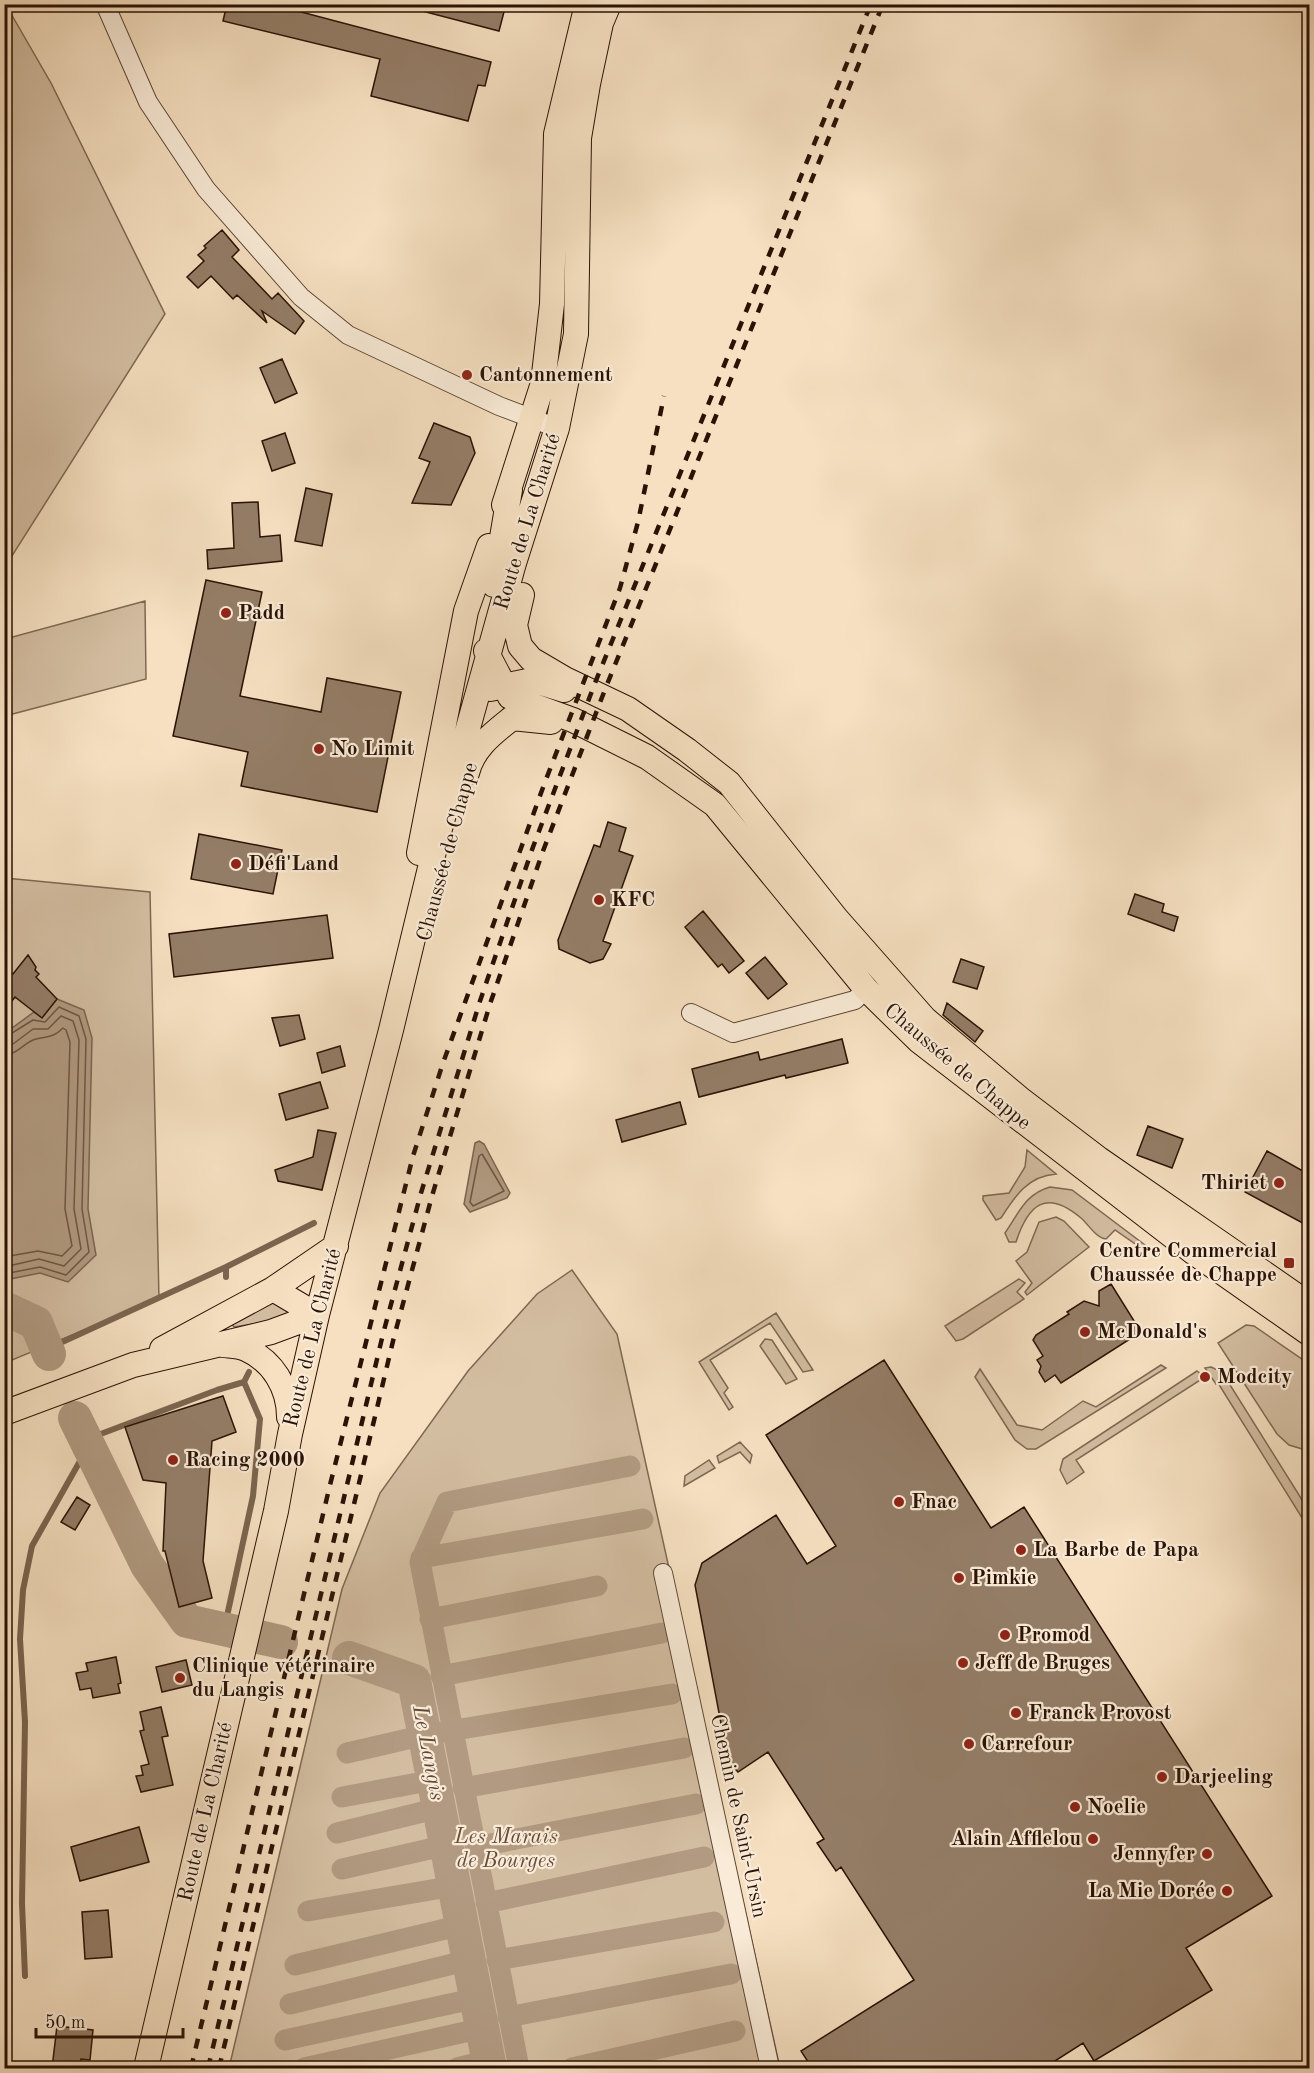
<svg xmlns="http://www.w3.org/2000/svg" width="1314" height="2073" viewBox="0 0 1314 2073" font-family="'Old Standard TT',serif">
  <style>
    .green { fill: #d3bda1; stroke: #7e6853; stroke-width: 1.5 }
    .water { fill: #b19a81; stroke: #7b644f; stroke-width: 1.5 }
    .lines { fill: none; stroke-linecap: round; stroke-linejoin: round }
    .shore { stroke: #6e5643; stroke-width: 1.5 }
    .stream { stroke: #7b644f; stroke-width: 6 }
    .canal { stroke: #b19a81; stroke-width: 21 }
    .river { stroke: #b19a81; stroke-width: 34 }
    .building { fill: #947d67; stroke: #2a1205; stroke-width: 1.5 }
    .minor-casing { stroke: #5d4634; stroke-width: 20 }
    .major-casing { stroke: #2a1205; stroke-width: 26 }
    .minor { stroke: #f9ebd7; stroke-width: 18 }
    .major { stroke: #f6e0c1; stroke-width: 24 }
    .rail { stroke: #2a1205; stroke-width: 4.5; stroke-dasharray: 10 10; stroke-linecap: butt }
    .poi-dot { fill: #8f2418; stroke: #f9ebd7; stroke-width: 2 }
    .labels { text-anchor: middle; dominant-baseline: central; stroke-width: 4.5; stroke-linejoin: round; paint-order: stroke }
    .poi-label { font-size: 21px; font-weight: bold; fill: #2a1205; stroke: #f9ebd7; text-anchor: start }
    .street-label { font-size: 21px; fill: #2a1205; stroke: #f9ebd7 }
    .park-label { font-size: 21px; font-style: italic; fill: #654e3c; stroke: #f9ebd7 }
    .water-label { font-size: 22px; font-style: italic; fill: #604837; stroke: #f9ebd7 }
  </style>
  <rect width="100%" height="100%" fill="#f6e0c1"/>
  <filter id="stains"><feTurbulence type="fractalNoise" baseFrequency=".00333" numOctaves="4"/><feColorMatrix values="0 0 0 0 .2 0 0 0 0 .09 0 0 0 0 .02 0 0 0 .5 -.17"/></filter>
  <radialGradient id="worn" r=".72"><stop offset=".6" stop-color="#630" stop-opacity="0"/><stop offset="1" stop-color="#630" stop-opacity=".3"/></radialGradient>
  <!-- green -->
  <path class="green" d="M6,5l45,78 114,231 -160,253z
    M145,601l1,78 -141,37v-77z
    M5,878l145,14 9,407 -154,64z
    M1027,1150l29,24c-28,2 -41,22 -55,44l-5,2 -13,-20v-4l26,-3 16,-26z
    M1050,1187l22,3 73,55 -1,5 -29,-20 -9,9c-10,-1 -17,-14 -25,-21 -35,-30 -53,-13 -65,24h-7l-4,-9c14,-20 20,-39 45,-46z
    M1056,1217l8,4 25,26 -62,48 -2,-3 7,-9 -16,-22 11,-9 12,-30z
    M572,1270l45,64 163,734h-551l113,-479 38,-96 88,-122 69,-77z
    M1019,1279l6,4 -8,9 7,7 -61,40 -7,2 -11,-15z
    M274,1302l15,6v10l-55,9 -3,-4z
    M776,1313l37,57 -10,2 -33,-49 -60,37 18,28 -4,5 9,14 -4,3 -30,-48z
    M1246,1325l8,1 55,38v87l-20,-6 -12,-11 -59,-91z
    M765,1339l7,1 25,39 -11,5 -26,-38z
    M1161,1365l5,3 -130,81h-9l-12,-9 -40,-63 5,-8 37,56 25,5 41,-29 13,6z
    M1211,1367l11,5 87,139v18l-91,-146 -2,1 -11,-16z
    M1197,1371l8,6 -129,83 8,12 -17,12 -7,-14 3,-11z
    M740,1442l12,13 -2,8 -10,-11 -21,11 -2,-7z
    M709,1460l6,8 -31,18 1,-10z"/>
  <!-- water -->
  <path class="water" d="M57,999l27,11 8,28 -4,171 8,46 -28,27 -28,-9 -35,7 -1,-246 30,-22 8,5z
    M479,1141l5,3 26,49 -3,5 -37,14 -6,-8 11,-61z"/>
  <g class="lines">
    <!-- shore -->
    <path class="shore" d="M4,1038l29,-18 12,2 14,-15 20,9 7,23 -4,170 7,43 -23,23 -26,-8 -36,7
      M4,1046l9,-2 20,-15h15l13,-13 12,5 6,19 -5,169 7,40 -17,17 -25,-7 -35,8
      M4,1055c15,-1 20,-13 32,-16 12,-3 17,-1 27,-11l3,2 4,12 -5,167 7,37 -10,10 -24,-5 -34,6
      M482,1154l22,37 -31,15 -3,-4 9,-46z"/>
    <!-- stream -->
    <path class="stream" d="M226,1267l88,-44
      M47,1349l179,-82v10
      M224,1630l29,-134 7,-77 -16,-37 5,-10
      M25,1976l-3,-73 3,-181 -5,-83 3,-49 9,-44 56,-99 10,-12 119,-45 27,-8"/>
    <!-- canal -->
    <path class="canal" d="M421,1558l222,-39
      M430,1619l167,-33
      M441,1676l221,-43
      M347,1753l78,-18 247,-41
      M463,1788l221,-40
      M342,1797l92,-17
      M337,1833l102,-25
      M475,1847l221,-43
      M342,1869l105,-24
      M486,1903l218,-46
      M308,1911l146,-25
      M497,1960l217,-38
      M295,1965l167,-40
      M290,2004l179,-44
      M508,2017l223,-43
      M285,2040l192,-42
      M304,2068l179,-40
      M457,2068l32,-8
      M519,2068l-99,-506 27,-60 183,-36
      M572,2068l163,-37"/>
    <!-- river -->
    <path class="river" d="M4,1308l32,15 13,31
      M75,1418l72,147 40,56 94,21
      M349,1658l65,23 76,387"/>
  </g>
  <!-- building -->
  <path class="building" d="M227,4h44l220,58 -6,24 -7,-1 -10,36 -97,-25 9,-37 -157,-38z
    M418,4h75l12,4 -6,23 -81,-21z
    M222,230l17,20 -7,7 40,42 6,-6 26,28 -9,13 -33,-23 5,12 -30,-28 -4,4 -22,-23 -13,12 -11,-11 17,-16 -6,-6 8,-7 -2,-2z
    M282,359l15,34 -22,10 -15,-35z
    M434,423l36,14 5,16 -24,52 -39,-2 18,-41 -11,-4z
    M285,433l10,30 -23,8 -10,-30z
    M306,488l26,6 -10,52 -27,-5z
    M258,502l2,35 20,-2 2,26 -74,8 -1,-19 27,-2 -2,-45z
    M206,580l56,12 -22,104 81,16 6,-34 74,14 -24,120 -136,-26 7,-34 -75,-16z
    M608,822l18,6 -7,23 14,5 -30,85 8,3 -8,15 -13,4 -31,-14 -1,-9 36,-95 6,2z
    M199,834l83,16 -9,44 -82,-15z
    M1135,894l29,10 -2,8 16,5 -4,14 -46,-17z
    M703,911l41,50 -15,12 -7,-9 -4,3 -33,-40z
    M327,915l6,43 -159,19 -5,-43z
    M28,955l8,12 -1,3 4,4 -3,3 21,22 -15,19 -27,-21 -11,14v-44l9,7z
    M765,957l22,27 -19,15 -22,-26z
    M961,959l23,8 -7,22 -24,-7z
    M947,1003l36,28 -8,11 -32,-27z
    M299,1015l6,24 -25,7 -8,-28z
    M842,1039l6,24 -62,15 -1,-3 -86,22 -7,-28 66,-17 2,8z
    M340,1046l5,20 -23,7 -5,-20z
    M320,1082l8,26 -42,12 -7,-26z
    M680,1102l6,22 -64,18 -6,-22z
    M1148,1126l35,13 -11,29 -35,-13z
    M318,1130l18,3 -14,57 -44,-9 -3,-11 38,-13z
    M1267,1151l43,24v52l-65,-35z
    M1111,1284l30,48 -80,51 -6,-8 -10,7 -6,-10 2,-6 -4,-6 6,-4 -10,-16 3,-5 33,-21 -2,-2 17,-11 15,5v-15z
    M884,1360l107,168 33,-21 248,389 -86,52 26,42 -118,71 -11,-18 -39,25h-232l-11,-17 113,-71 -73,-113 -5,4 -19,-28 7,-4 -56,-87 -30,20 -10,-11 -33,-176 7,-22 74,-48 31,49 29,-18 -70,-111z
    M223,1396l13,36 -24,9 -9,120 9,37 -33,9 -14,-56h-2l3,-68 -23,-3 -18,-53z
    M77,1497l13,8 -15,25 -14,-8z
    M116,1657l5,26 -3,1 2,9 -27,5 -2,-10 -11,2 -4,-17 12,-2 -2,-8z
    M186,1660l6,25 -30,7 -6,-25z
    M161,1707l7,29 -6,1 11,48 -32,7 -5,-16 7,-1 -2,-9 8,-2 -9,-33 4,-1 -4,-18z
    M139,1827l10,35 -69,19 -9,-34z
    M108,1910l4,47 -27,2 -3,-47z
    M57,2026l36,4 -3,30 -9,-1 -1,9h-28z"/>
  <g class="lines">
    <!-- minor casing -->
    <g class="minor-casing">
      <path id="minor" d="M105,4l43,98 58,87 95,108 47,38 151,71 58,22
        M691,1013l42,20 122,-33 11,-11
        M663,1573l107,495"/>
    </g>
    <!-- major casing -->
    <g class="major-casing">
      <path id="major" d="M504,505l39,-122 9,-79 4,-170 31,-130
        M494,585l16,-95
        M522,595l-7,30 5,21 11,13 34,20 63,30 59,41 42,33 107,135 89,101 94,79 80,61 211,146
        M486,651l24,46 63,23 74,37 68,48 151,184 53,52 274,211 117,82
        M490,689l42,-9 32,10
        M467,773c6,-25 25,-39 45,-55l39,4
        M419,853l47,-242 23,-65
        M273,1289l44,26
        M223,1345c7,1 16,1 23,4 27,12 43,39 43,68
        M162,1349l111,-60 63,-43
        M4,1413l129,-48 138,-33 46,-17
        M146,2068l130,-557 14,-77 27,-119 74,-285 45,-187 78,-280 43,-135 19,-94 3,-196 9,-54 13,-61 8,-19"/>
    </g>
    <!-- minor -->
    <use href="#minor" class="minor"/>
    <!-- major -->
    <use href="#major" class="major"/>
    <!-- rail -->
    <path class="rail" d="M191,2068l139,-583 83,-329 30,-93 102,-281 75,-194 18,-66 26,-126
      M208,2068l175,-734 38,-141 59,-192 53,-154 62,-164 276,-679
      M219,2068l175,-731 38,-141 58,-192 53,-153 63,-164 277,-683"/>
  </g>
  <!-- markers -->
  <g class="poi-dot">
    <circle cx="467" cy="375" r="6"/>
    <circle cx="226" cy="613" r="6"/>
    <circle cx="319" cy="749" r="6"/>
    <circle cx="236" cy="864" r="6"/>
    <circle cx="599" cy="900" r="6"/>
    <circle cx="1279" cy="1183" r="6"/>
    <rect x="1283" y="1257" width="12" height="12" rx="3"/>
    <circle cx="1085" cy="1332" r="6"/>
    <circle cx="1205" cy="1377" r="6"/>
    <circle cx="173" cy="1460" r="6"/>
    <circle cx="899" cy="1502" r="6"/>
    <circle cx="1021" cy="1550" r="6"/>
    <circle cx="959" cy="1578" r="6"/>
    <circle cx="1005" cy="1635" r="6"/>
    <circle cx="963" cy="1663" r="6"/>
    <circle cx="180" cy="1678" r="6"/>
    <circle cx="1016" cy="1713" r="6"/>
    <circle cx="969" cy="1744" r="6"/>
    <circle cx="1162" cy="1777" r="6"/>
    <circle cx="1075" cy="1807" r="6"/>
    <circle cx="1093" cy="1839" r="6"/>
    <circle cx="1207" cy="1854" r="6"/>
    <circle cx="1227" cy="1891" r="6"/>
  </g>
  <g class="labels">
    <!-- poi labels -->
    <g class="poi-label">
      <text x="479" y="375">Cantonnement</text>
      <text x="238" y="613">Padd</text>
      <text x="331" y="749">No Limit</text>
      <text x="248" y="864">Défi'Land</text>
      <text x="611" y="900">KFC</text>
      <text x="1267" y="1183" text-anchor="end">Thiriet</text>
      <text x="1277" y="1251" text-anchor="end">Centre Commercial<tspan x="1277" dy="24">Chaussée de Chappe</tspan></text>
      <text x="1097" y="1332">McDonald's</text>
      <text x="1217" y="1377">Modcity</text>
      <text x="185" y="1460">Racing 2000</text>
      <text x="911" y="1502">Fnac</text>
      <text x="1033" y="1550">La Barbe de Papa</text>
      <text x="971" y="1578">Pimkie</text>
      <text x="1017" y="1635">Promod</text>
      <text x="975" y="1663">Jeff de Bruges</text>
      <text x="192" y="1666">Clinique vétérinaire<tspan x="192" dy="24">du Langis</tspan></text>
      <text x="1028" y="1713">Franck Provost</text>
      <text x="981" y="1744">Carrefour</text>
      <text x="1174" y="1777">Darjeeling</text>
      <text x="1087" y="1807">Noelie</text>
      <text x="1081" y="1839" text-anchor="end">Alain Afflelou</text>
      <text x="1195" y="1854" text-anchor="end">Jennyfer</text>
      <text x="1215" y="1891" text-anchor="end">La Mie Dorée</text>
    </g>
    <!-- street labels -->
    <g class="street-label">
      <text transform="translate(528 522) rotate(-73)">Route de La Charité</text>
      <text transform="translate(448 852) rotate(-75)">Chaussée de Chappe</text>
      <text transform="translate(957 1067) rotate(40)">Chaussée de Chappe</text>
      <text transform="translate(313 1338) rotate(-76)">Route de La Charité</text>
      <text transform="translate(206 1812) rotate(-77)">Route de La Charité</text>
      <text transform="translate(738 1816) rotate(78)">Chemin de Saint-Ursin</text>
    </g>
    <!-- park labels -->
    <g class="park-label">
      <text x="506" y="1837">Les Marais<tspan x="506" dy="24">de Bourges</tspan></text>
    </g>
    <!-- water labels -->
    <g class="water-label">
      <text transform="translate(428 1753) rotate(79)">Le Langis</text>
    </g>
  </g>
  <!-- margin -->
  <rect width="1314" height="2073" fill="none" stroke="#f6e0c1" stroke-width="24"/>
  <rect x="6" y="6" width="1302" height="2061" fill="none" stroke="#2a1205" stroke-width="3"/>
  <rect x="12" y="12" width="1290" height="2049" fill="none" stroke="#2a1205" stroke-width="1.5"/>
  <!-- scale -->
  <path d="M36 2028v9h147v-9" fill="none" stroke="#2a1205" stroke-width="3"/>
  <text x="45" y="2028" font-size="18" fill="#2a1205" stroke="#f9ebd7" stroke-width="4.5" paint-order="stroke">50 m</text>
  <rect width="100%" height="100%" filter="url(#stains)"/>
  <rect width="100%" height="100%" fill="url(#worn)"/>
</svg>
